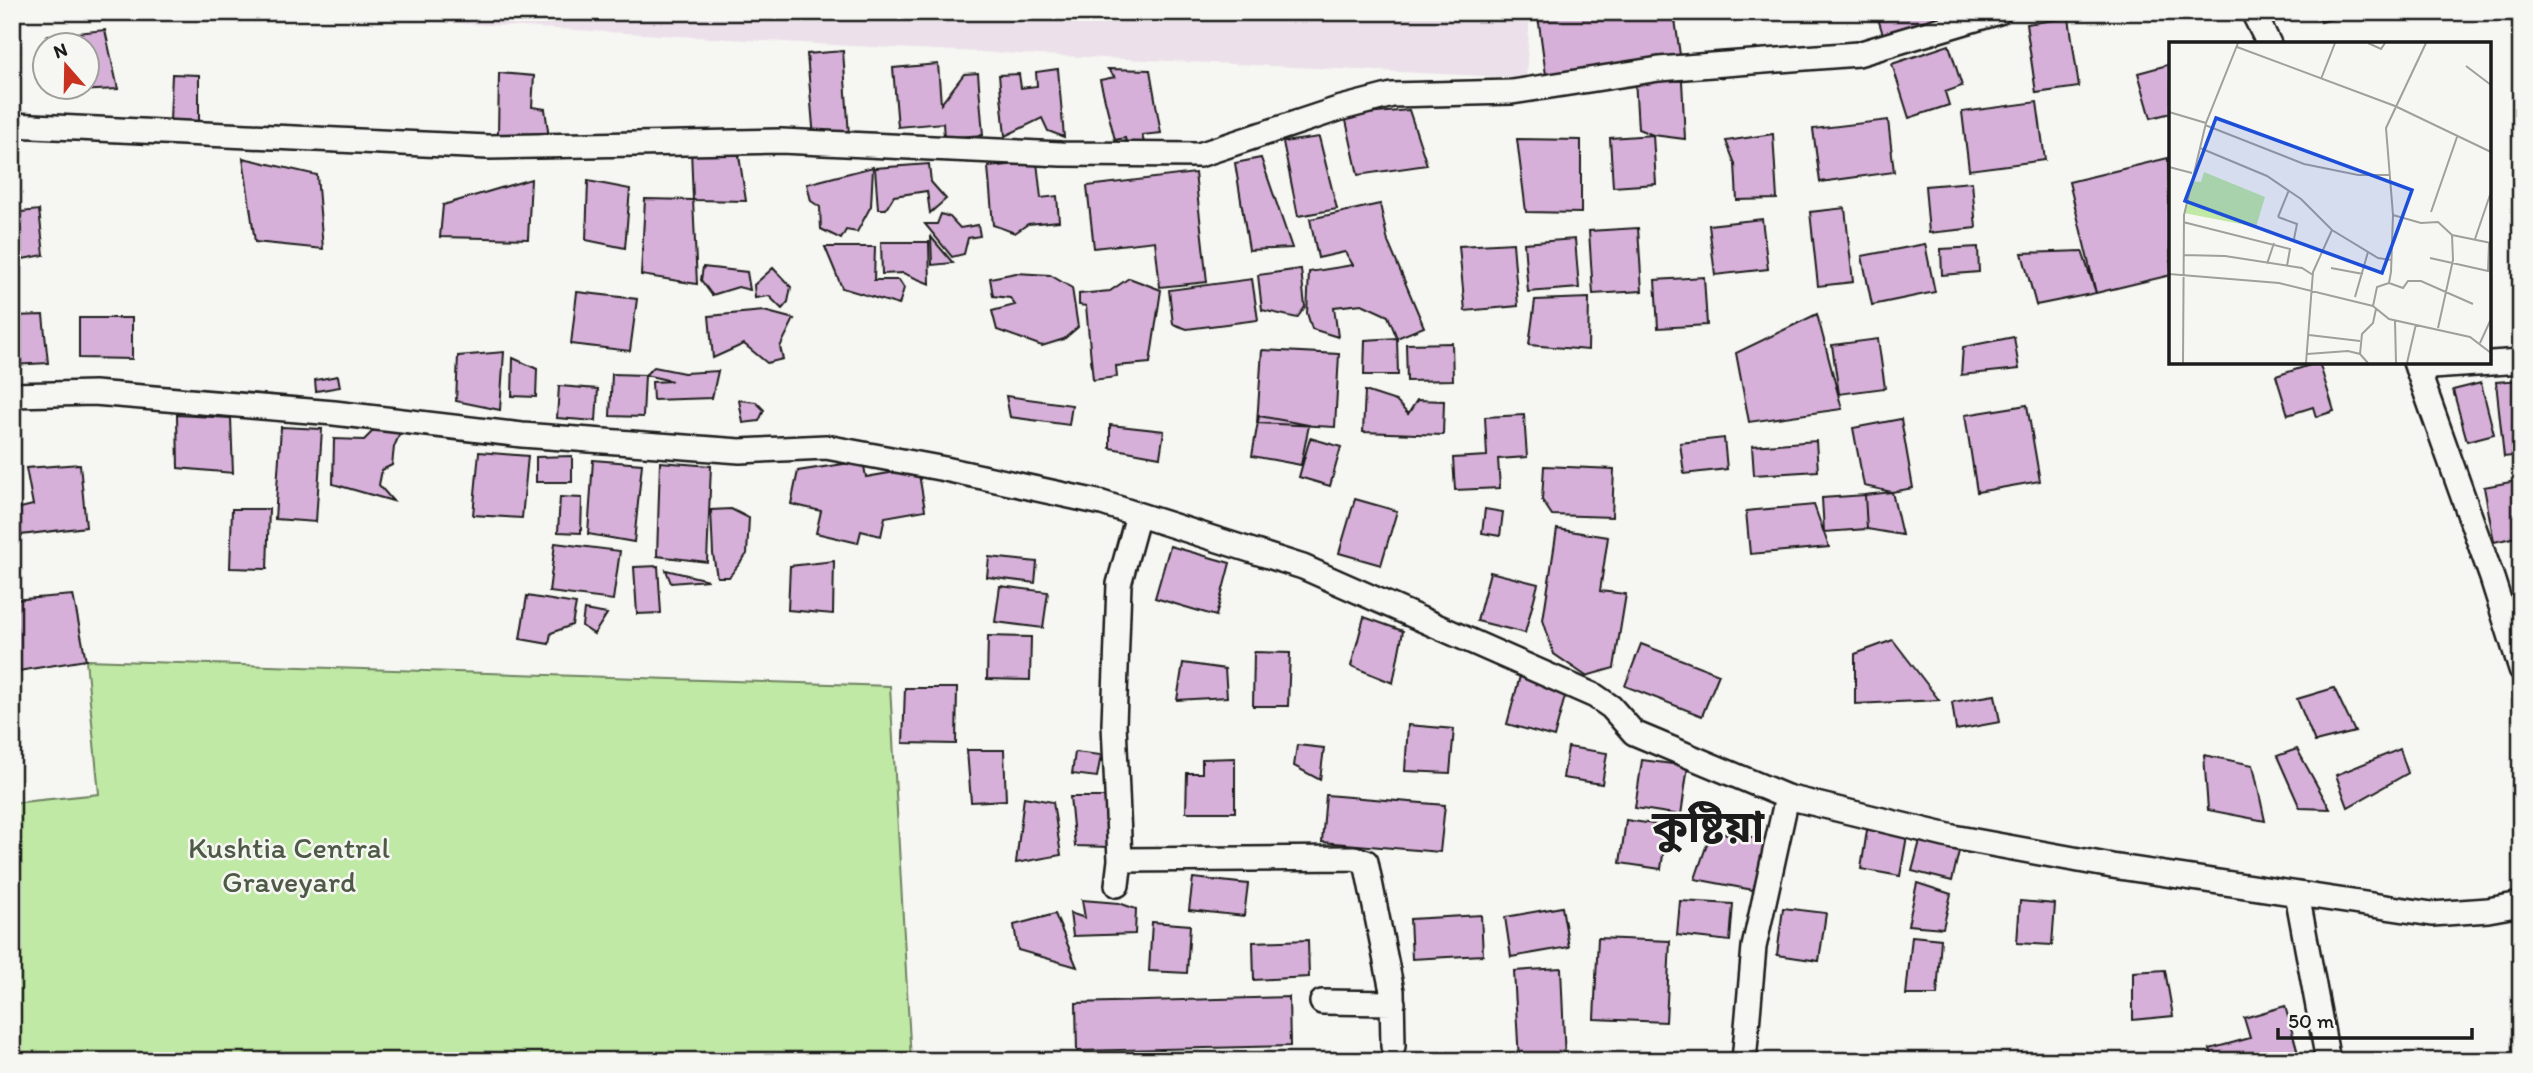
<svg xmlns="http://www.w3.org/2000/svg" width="2533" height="1073" viewBox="0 0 2533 1073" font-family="Itim,'Noto Sans Bengali',sans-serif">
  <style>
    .built { fill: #ece1ea }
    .green { fill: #c0e9a5; stroke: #6e8260; stroke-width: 2 }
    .building { fill: #d6b0d8; stroke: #1c1c1c; stroke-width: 2 }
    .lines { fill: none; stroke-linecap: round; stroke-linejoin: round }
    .street-casing { stroke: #1c1c1c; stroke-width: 28 }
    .street { stroke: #f6f6f2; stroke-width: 23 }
    .labels { text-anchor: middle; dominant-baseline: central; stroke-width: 5; stroke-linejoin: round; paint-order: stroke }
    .park-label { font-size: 30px; fill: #4d5a45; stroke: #f6f6f2 }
    .town-label { font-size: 44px; font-weight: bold; fill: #1c1c1c; stroke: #f6f6f2 }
    .inset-road { fill: none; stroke: #9f9f9c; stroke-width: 2 }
    .view { fill: #1d4ed8; fill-opacity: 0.15; stroke: #1d4ed8; stroke-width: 3.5 }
    .inset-edge { fill: none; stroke: #1c1c1c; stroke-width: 3.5 }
  </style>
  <rect width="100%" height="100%" fill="#f6f6f2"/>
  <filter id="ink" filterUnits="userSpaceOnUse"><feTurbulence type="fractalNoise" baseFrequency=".0143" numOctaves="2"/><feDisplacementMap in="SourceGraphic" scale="14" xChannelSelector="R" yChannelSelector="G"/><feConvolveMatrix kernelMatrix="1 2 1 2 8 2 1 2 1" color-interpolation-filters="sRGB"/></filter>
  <g filter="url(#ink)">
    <!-- built -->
    <path class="built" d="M265,12h1265l-4,66 -675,-32z"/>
    <!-- green -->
    <path class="green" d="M86,660l804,26 21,375h-889l-10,-93v-165l87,-9z"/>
    <!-- building -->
    <path class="building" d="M1565,12h109l6,43 -134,20 -8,-59z
      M1876,12h57l4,12 -52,17z
      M2318,12h41l-38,10z
      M2069,18l10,69 -43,6 -10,-69z
      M105,30l13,59 -63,3 3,-4h30v-42h-22l-18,-10z
      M1949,45l13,41 -17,6 4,13 -40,13 -17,-54z
      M843,51l6,84 -35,4 -7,-85z
      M12,52h8l-8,31z
      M938,64l3,40 23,-30 14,-1 5,62 -39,3 -1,-15 -45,4 -5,-59z
      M2171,64v49l-20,5 -13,-45z
      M1058,69l6,68 -16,-6 -6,-13 -37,18 -6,-61 20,-1 2,14 16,-2 -1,-14z
      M1108,69l42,1 11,63 -19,2 3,11 -17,2 -3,-10 -10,2 -15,-60 15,-3z
      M499,73l35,3 -2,31 13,2 4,29 -51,-3z
      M172,74l27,1v47l-29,-1z
      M1635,78l47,3 3,58 -32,-4 -15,-6z
      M2037,102l8,58 -76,10 -7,-58z
      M1409,110l18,55 -69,10 -13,-59z
      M1888,120l6,52 -74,10 -7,-53z
      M1773,134l4,65 -40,1 -2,-36 -9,-23z
      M1653,135l3,49 -43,3 -3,-49z
      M1319,137l18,72 -39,7 -15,-74z
      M1517,139l64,1v73l-55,-1z
      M691,149h47l8,52 -53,-1z
      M243,158l74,17 6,74 -68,-7z
      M1261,158l31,90 -43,2 -14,-87z
      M2168,158l3,117 -75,18 -27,-111z
      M1037,162l4,36 16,-2 2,25 -31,3 -13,9 -22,-8 -5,-58z
      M929,164l2,18 15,17 -16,14 -3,-22 -33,5 -8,13h-8l-3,-41z
      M873,167l-2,39 -14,26 -11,-2 -5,9 -20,-10 -1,-22 -9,-6 -4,-17z
      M1195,173l12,109 -47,5 -5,-46 -61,7 -7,-62z
      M531,179l-3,60 -88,-2 3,-32z
      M588,181l42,8 -5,59 -39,-8z
      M1972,182l4,46 -47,5 -4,-47z
      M645,199l48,1 4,84 -56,-9z
      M1380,204l8,38 36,85 -27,11 -9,-22 -26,-12 -28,3 4,30 -26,-8 -5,-16 2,-41 44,-7 -8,-13 -27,6 -8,-39z
      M1845,208l8,74 -35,4 -8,-74z
      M39,210l5,45 -32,6v-48z
      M941,214l9,3 10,11 18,-3 2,11 -12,2 -4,16 -12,3 -27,-33h12z
      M1762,219l6,50 -53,6 -6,-50z
      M1638,228l4,63 -49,3 -4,-63z
      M931,237l22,26 -21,2z
      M1575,239l4,49 -51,4 -4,-49z
      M881,242h48l1,42 -27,-11 -21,1z
      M1513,243l5,63 -53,5 -6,-65z
      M1925,244l10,48 -63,13 -10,-49z
      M825,247h50l-1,33h25l5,8 -5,17 -57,-17z
      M1978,247l1,25 -37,3 -1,-26z
      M2082,251l14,42 -60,12 -14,-52z
      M703,267l44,5 3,18 -12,-3 -26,8 -11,-15z
      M773,268l18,19 -3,15 -6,7 -13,-13 -14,2 -1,-13z
      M1301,269l4,38 -8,11 -35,-8 -4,-35z
      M1016,273l34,2 22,13 6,39 -14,12 -22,7 -45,-16 -5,-19 23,-6 -5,-7 -17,-2 -3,-18z
      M1704,277l3,48 -49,3 -3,-48z
      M1129,278l32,12 -11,73 -34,3 1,11 -24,3 -7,-74 -7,-1v-11l31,-3z
      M1252,279l6,41 -71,9 -14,-5 -4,-34z
      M577,292l60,7 -7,52 -59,-7z
      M1589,298l-1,52 -59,-5 6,-45z
      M764,311l30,8 -14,28 3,12 -16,4 -23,-19 -31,14 -4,-42z
      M1817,314l25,95 -93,13 -13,-69z
      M43,315l5,48 -36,2v-49z
      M79,318h53v41l-53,-1z
      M2014,337l5,32 -58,6 2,-28z
      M1397,338l1,37h-34l1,-35z
      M1878,339l7,49 -46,6 -7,-49z
      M1452,343l1,37 -46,1 -1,-37z
      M1262,350l77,4 -4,73 -78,-4z
      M504,352l-4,58 -44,-9 2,-45z
      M513,358l24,11 -1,28 -24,-1z
      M2319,362l15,49 -18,6 -3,-10 -25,8 -12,-39z
      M654,367l30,6 34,-2 -6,27 -59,2 -1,-18 20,-1 -27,-6z
      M612,374l33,1 -2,42 -33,-1z
      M338,376l2,11 -24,4 -1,-11z
      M2521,380v75l-17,2 -8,-75z
      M2481,383l13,51 -27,7 -14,-51z
      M559,386l39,3 -2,32 -39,-3z
      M1365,391l31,10 12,13 9,-14 27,1 -1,34 -80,-3z
      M1006,396l66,9 -3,20 -59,-8z
      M739,400l17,2 8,8 -5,11 -16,2z
      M2027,405l13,76 -63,11 -12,-77z
      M177,415l54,3 2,55 -55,-5z
      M1524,415l3,42 -29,2 2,29 -45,2 -2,-32 34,-2 -2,-39z
      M1259,416l50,9 -8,40 -49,-9z
      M1901,419l12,69 -21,4 -28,-6 -11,-58z
      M1110,425l54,6 -4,26 -50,-9z
      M281,427l41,2 -6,93 -41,-3z
      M374,430l26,3 -6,14 -2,18 -10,5 -3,15 14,16 -60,-17 1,-45 30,1z
      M1310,438l31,9 -11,39 -31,-9z
      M1724,438l3,31 -43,5 -4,-31z
      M1816,441l2,30 -64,4 -2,-29z
      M479,452l49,4 -6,62 -49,-3z
      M572,456v26h-36v-25z
      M593,460l49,4 -8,78 -46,-8z
      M863,461l3,16 52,-9 7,42 -40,7 -4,19 -20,-5 -3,12 -42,-10 5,-22 -30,-7 7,-33z
      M660,462l51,4 -4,96 -50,-6z
      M80,464l6,63 -74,9v-26l21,-5 -7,-37z
      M1544,466l70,3 -2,48 -60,-2 -10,-15z
      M2521,480v56l-27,6 -10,-55z
      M1892,492l10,43 -35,-6 -2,-34z
      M1865,495l2,34 -43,3 -2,-34z
      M560,497l22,1 -1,35 -23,-1z
      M1355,499l42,12 -16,54 -42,-12z
      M1814,505l15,42 -79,7 -4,-43z
      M232,509h37l-2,60 -37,-1z
      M731,509l18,9 -2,36 -18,23h-12l-4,-23 -2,-44z
      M1485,509l18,3 -3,24 -18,-3z
      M1557,529l51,8 -8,54 26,3 -12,74 -28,8 -32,-22 -11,-34z
      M555,543l65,8 -7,49 -64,-8z
      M1170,546l60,17 -14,53 -61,-18z
      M989,557l48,5 -2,21 -48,-6z
      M834,561l-1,53 -45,-4 2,-44z
      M658,566l3,47 -24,1 -3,-47z
      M666,570l42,10 -37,3z
      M1490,572l48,12 -13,49 -48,-12z
      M1000,586l48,6 -5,36 -48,-6z
      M73,595l13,65 -74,12v-72z
      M527,596l49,8 -4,21 -21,8 -2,11 -29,-5z
      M584,610l23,4 -13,20 -12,-8z
      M1364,617l39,14 -10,52 -42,-17z
      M988,636l43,1 -1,43 -43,-1z
      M1893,640l46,60 -84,4v-50z
      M1641,644l78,30 -17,42 -77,-30z
      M1254,652l36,1 -2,53h-35z
      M1183,663l42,6 2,28 -50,3z
      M1520,676l47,13 -13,48 -47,-13z
      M905,688h52l-1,56 -53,-1z
      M2334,688l21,44 -40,10 -18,-43z
      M1995,695l5,27 -44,8 -4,-28z
      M1408,725l46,4 -4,44 -45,-2z
      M1297,745l27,3 -4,32 -26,-14z
      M1568,747l39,6 -5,31 -39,-6z
      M2297,749l33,60 -30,-1 -23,-52z
      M2400,749l8,24 -60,34 -12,-32z
      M967,750h37l2,50 -35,2z
      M1075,752l26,3 -4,22 -25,-3z
      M2204,755l49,10 12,56 -57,-11z
      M1235,758v54h-49l1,-39h15v-14z
      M1642,760l46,6 -7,49 -46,-7z
      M1326,795l119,10 -5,47 -118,-10z
      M1024,797l29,5 8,53 -45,8z
      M1070,797h36l4,50 -35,-1z
      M1626,820l41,6 -6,43 -41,-6z
      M1868,824l40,6 -8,46 -39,-7z
      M1711,832l57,7 -15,51 -58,-11z
      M1921,837l39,10 -8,34 -40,-10z
      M1193,878l55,6 -4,32 -55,-6z
      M1917,883l34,11 -8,34 -35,-3z
      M1082,900l37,3 17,6 -1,25 -62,2 -3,-23 15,5z
      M1680,901l53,3 -3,37 -53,-6z
      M2020,901l35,3 -3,41 -35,-2z
      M1562,907l7,40 -58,10 -6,-40z
      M1783,908l43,5 -7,48 -42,-6z
      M1055,914l22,53 -59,-17 -4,-25z
      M1481,915l2,40 -71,4 -2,-40z
      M1152,922l38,3 -3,48 -38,-2z
      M1912,936l29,3 -4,56h-31z
      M1598,938l72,3 -4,81 -72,-3z
      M1308,940l1,37 -55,3 -1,-38z
      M1561,968l4,93h-46l-5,-90z
      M2165,970l8,46 -40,4v-48z
      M1289,997l1,49 -213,5 -1,-48z
      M2285,1006l13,47 -28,8h-56l-4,-12 40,-11 -6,-20z"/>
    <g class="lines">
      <!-- street casing -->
      <g class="street-casing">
        <path id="street" d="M2253,12l16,32
          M12,125l476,22 293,-6 280,13 138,1 139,-46 54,-14 120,-3 147,-23 199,-15 141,-42
          M2415,362l77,216 29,91
          M2417,368l104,-7
          M12,395l82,-2 240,20 188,22 218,16 86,-4 119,22 157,34 201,64 292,129 16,11 23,26 153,64 166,40 159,29 320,48 56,-4 33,-6
          M1120,860l234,-2 12,4 26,129 1,55
          M1117,885l3,-25 -6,-136 5,-140 19,-69
          M2297,894l31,167
          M1322,1002l71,1
          M1744,1061l10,-114 33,-150"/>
      </g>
      <!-- street -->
      <use href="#street" class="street"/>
    </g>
  </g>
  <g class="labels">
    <!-- park labels -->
    <g class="park-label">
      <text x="289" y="847">Kushtia Central<tspan x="289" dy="34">Graveyard</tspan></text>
    </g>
    <!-- town labels -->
    <g class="town-label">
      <text x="1708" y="826">কুষ্টিয়া</text>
    </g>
  </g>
  <!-- overview -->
  <g transform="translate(2169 42)">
    <rect width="322" height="322" fill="#f6f6f2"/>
    <path d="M35,130l61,25 -9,30 -72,-14 8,-32 9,1z" fill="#c0e9a5"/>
    <path class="inset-road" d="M199,1l13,6 4,-6M257,1l-40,85 7,87 -2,57 -2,11 -12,4 -4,19 16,13 81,18 21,16M68,5l158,59 96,46M297,24l25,19M152,37l14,-36M0,70l37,11M36,83l99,39 54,11h31M31,106l67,28 34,23 31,31 46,28 13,2M0,125l23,6M262,170l26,-75M224,173l28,8 17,-1 14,13 1,25 -15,68M109,175l19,7 -3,15M109,175l11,-27M14,180l107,27 -3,17M283,193l39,8M306,197l16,-47M14,213l42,1 77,12 11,7M261,216l58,13 1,-28M98,222l7,-21M162,226l32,6M0,232l110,9 94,23M220,241l14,5 5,-7h13l52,23M186,255l13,-45M226,279l1,42M140,293l51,6M311,301l11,-24M138,312l41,-3 12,3 8,9M191,312l2,-20 11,-11 3,-14M14,321l1,-148 22,-92 32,-80M137,321l7,-91 19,-42M238,321l9,-39"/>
    <path class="view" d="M47,76l196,72 -30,83 -197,-72z"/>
    <rect width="322" height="322" class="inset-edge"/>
  </g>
  <!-- margin -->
  <rect width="2533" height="1073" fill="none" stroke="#f6f6f2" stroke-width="42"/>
  <rect x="21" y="21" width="2491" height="1031" fill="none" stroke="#1c1c1c" stroke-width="2.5" filter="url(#ink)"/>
  <!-- north arrow -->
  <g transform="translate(66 66) rotate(340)"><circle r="33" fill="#f6f6f2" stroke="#9f9f9c" stroke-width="2"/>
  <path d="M0-5L12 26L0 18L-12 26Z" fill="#c8321e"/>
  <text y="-10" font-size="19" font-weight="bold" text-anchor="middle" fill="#1c1c1c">N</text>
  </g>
  <!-- scale -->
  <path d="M2278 1028v10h194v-10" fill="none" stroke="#1c1c1c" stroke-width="3.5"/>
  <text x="2288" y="1028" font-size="21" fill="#1c1c1c" stroke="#f6f6f2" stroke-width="5" paint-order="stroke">50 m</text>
</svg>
